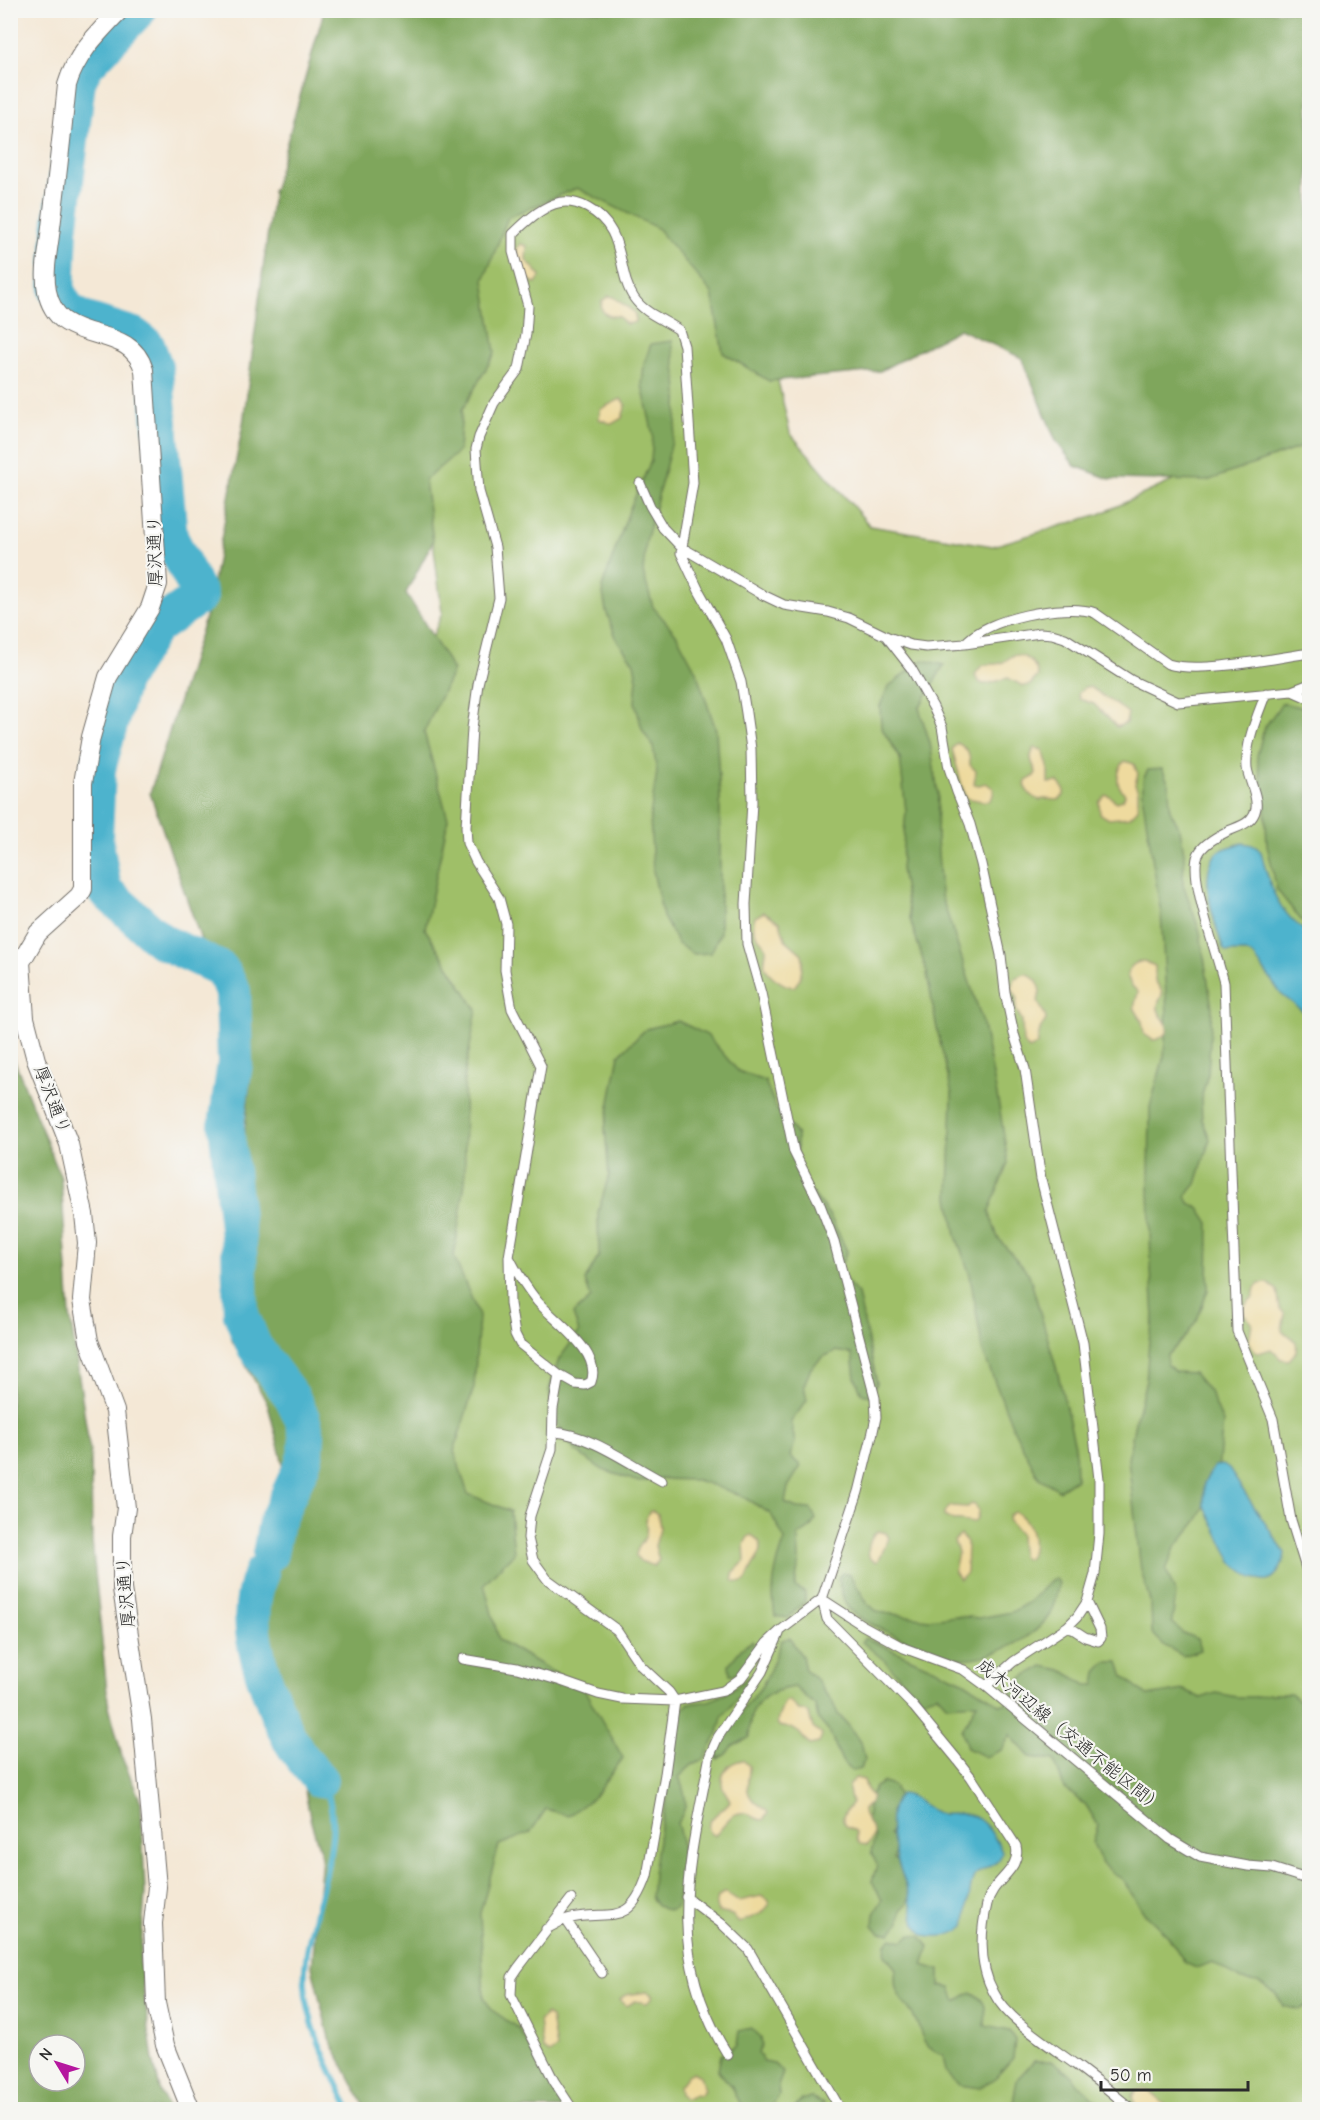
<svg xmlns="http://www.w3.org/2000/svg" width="1320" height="2120" viewBox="0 0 1320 2120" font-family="'Comic Neue','Klee One',sans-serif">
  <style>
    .green { fill: #9fbf68; stroke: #65754a; stroke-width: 1.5 }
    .forest { fill: #7fa65c; stroke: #556844; stroke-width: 1.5; fill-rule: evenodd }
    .sand { fill: #eeda9e; stroke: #8c8264; stroke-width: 1.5 }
    .water { fill: #4eb3cd; stroke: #3c6f7c; stroke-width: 1.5 }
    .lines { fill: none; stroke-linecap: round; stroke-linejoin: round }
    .stream { stroke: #4eb3cd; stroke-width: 6 }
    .river { stroke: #4eb3cd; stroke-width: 36 }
    .lane-casing { stroke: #716d67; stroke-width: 11 }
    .street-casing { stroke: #716d67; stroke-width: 20 }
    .lane { stroke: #fff; stroke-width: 9 }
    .street { stroke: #fff; stroke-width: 18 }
    .labels { text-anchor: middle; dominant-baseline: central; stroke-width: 4.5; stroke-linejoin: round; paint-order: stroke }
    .street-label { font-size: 18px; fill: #2b2b2b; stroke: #f6f6f2 }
  </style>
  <rect width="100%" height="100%" fill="#f6f6f2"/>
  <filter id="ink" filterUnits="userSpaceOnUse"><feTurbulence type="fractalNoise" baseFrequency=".0167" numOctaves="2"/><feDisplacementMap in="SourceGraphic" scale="12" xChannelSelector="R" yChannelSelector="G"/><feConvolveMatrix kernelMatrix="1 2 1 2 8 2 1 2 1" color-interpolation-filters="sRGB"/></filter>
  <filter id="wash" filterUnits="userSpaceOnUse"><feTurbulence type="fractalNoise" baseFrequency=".008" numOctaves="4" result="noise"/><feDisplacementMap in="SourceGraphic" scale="24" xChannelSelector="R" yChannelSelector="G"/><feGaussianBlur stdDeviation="1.35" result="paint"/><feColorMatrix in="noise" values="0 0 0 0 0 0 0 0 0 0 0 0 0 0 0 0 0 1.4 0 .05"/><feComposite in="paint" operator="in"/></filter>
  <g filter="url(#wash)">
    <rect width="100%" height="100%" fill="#f4e8d6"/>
    <!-- green -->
    <path class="green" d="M541,153l216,136 33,144 80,93 123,20 107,-32 171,-78 38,-35v1708h-822l-51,-199 149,-218 -86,-52 -50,-57 -60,-836 53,-134 -9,-72 -50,-63 71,-268z"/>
    <!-- forest -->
    <path class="forest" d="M324,11h985v431l-5,4 -97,35 -97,-2 -35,-13 -19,-25 -34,-83 -63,-29 -79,42 -111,10 -46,-28 -11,-60 -55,-65 -80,-40 -69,29 -24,63 11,73 -33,57 -3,41 -34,29 8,61 -27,52 47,77 -29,62 24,87 -23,110 52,81 -13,67 1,105 -11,75 25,59 -5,71 -20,64 14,43 42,17 4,42 -30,31 15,56 86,51 38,67 -29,39 -26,19 -22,-7 -16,24 -31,12 -19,68 4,85 8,12 27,19 46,80h-199l-37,-71 -17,-71 10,-110 -11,-35 -10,-52 -19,-37 -30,-71 6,-117 25,-81 -15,-59 -36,-65 1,-98 17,-161 -100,-288 58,-185 35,-184 30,-232z
      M672,341l6,48 -2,37 -30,116 -3,30 10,35 23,27 20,37 20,59 4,66v137l-9,20 -18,1 -15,-10 -15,-27 -10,-46 -3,-54 7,-45 -4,-25 -11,-18 -7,-27 2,-23 -3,-16 -17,-23 -11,-29 -4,-24 28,-79 21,-47 2,-26 -11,-50 2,-21 7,-20z
      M923,660l21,5 -25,43 11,35 8,50 -1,46 4,56 41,125 18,91 8,52 -19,48 9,27 31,36 29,100 17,72 1,33 -17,11 -20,-12 -25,-48 -31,-78 -13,-77 -14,-39 -7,-39 3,-103 -16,-70 -9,-51 -17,-54 -9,-50 5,-58 -6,-53 -19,-31 -1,-21 8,-19z
      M1282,703l27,6v214l-8,-3 -24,-30 -10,-45 -2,-39 -8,-50 7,-28z
      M1162,769l7,15 1,26 10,19 4,24 -1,31 17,48 12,76 -4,66 -7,25 1,20 8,20 -14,45 -10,12 3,7 11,6 9,14 -1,67 -11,30 -11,16 -19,19v9l8,8 19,1 17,21 12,28 -7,66 -19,33 -22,27 -9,22 10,24 -4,28 11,11 14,6 3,11 -17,6 -18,-10 -13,-13 -1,-28 -10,-35 -13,-111 7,-37 11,-41 3,-41 5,-23 -3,-47 -2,-87 1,-76 14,-51 3,-44 -6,-99 -18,-113v-21l5,-9z
      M678,1021l29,14 31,36 27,10 11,27 21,27v38l33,43 17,35 -9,21 20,22 19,89 -6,13 -9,-2 -7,-17 -3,-23 -16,-3 -13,6 -12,11 -7,17 3,15 -16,22 4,20 -5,14 11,10 -13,21 -3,16 12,5 14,1 5,10 -6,9 -12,8 1,25 -4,26 10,5v9l-17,17 -13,-2c-5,-29 0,-49 10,-76l-14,-26 -31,-19 -43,-15 -38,-1 -20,3 -36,-12 -29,-20 -20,-31 -5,-29 10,-31 20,-27 -6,-18 18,-16 -6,-18 14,-24 -1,-44 11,-36 -4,-48 14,-73 27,-26z
      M10,1049l51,129 9,137 21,144 1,82 16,161 15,58 18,42 4,90 -5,71 13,97 8,33 8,16h-158zM39,2045h36v36h-36z
      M842,1573l8,2 17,28 11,9 51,7 27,-3 23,2 33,-6 17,-10 22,-22 5,-1 3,4c-3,10 -4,23 -9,31 -15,25 -64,48 -92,44 -19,-2 -39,-12 -57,-20 -14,-6 -47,-20 -55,-33 -4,-9 -6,-18 -8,-27z
      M789,1638l13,18 3,14 13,11 5,10 8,8 7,15 11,12 13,19 3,15 -5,9 -8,2 -10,-10 -12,-28 -12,-14 -3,-14 -21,-18c-19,3 -34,8 -42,27 -3,7 -2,17 -3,24l-17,8 -7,9 -8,4c-1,-28 33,-53 46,-75 8,-14 13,-29 19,-44z
      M865,1638l98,43 38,24 10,-4 1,-10 8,-12 23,-13 19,4 24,15h9l2,-13 9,-10h13l5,14 23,20 37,-6 17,8 15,-5 20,4h18l14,-3h23l18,16v296l-10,4 -15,-4 -9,-13 -17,-11 -17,-2 -28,-18 -17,6 -11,-5 -17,-27 -24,-23 -21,-33 -21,-16 -9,-21 5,-18 -12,-20 -22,-17 -10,-28 -24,-3 -20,-22 -8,15 -17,7 -18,-9 -5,-18 15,-27 -30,2 -10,-11 -14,5 -15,-13 -23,-25 -23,-19z
      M752,1641l6,11 -20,23 -8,-1 -1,-10 13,-16z
      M751,1676l-3,10 -26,31 -4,16 -14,27 -12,5 -13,12c7,20 11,28 -2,46 8,23 5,61 -1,85l-8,3 -11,-5 -6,-9 2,-23 6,-41 8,-34 3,-34 7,-38 3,-14 9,-10c28,1 40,-13 62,-27z
      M884,1782c11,3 13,7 15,19l-8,10 5,12 -7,11 9,9 -4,15 8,5 9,31 -4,10 -6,6 -1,12 -9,11h-11l-7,-8 1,-11 8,-14 -10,-19 5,-16 -6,-13 4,-15 -8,-15 2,-23 6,-12z
      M911,1934l10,2 8,11 -6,18 17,5v16l11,2 5,13 15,-9c17,10 15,16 14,34l24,5 6,9 -2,18 -17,19 -16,11 -21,-3 -13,-14 -3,-16c-25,-9 -19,-22 -30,-40 -12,-19 -21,-21 -17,-46l-11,-14 1,-11 6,-6 11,3z
      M751,2028l10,9 1,8 -4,8 6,9 10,2 9,9 -5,13 1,10 -10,13c-15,1 -28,1 -34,-14 -2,-4 -1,-6 -4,-10 -5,-5 -9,-9 -13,-15l3,-15 16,-10 2,-14z
      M1034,2061h19l19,15 20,22 23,11h-103l5,-30z
      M810,2097l13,7v5h-29l8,-9z"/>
    <!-- sand -->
    <path class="sand" d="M521,244l6,2 -1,14 13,14 1,3 -4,6c-15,-3 -16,-22 -20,-34z
      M609,296l4,1 21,15 2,8 -3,3 -7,1 -8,-8c-11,1 -19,-3 -16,-15z
      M621,399l5,6 -4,13 -10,6 -13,-5 1,-9c1,-2 19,-10 21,-11z
      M1014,655c13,0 22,8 24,21l-8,9 -7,1 -15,-8c-12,2 -28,14 -33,-3 9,-16 14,-8 26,-12 4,-1 8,-6 13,-8z
      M1085,687h5l34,23 4,3 -2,10 -9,4 -23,-23 -15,-5 -1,-6z
      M957,743c11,5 13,12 13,22l6,6 -2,13 5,1 7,-2 8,6c-2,20 -12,10 -25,10l-4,-3 -13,-47z
      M1035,748l8,2 5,16v17l10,-1 6,7v6c-6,10 -15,1 -24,5 -8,-2 -17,-10 -14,-19l9,-5 1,-4c-3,-9 -9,-14 -1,-24z
      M1125,761l9,3 4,10 -3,10 3,7v18l-8,8 -21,2 -9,-5 -1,-12 7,-7 4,1 6,6 7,-2 2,-5c-1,-3 -4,-6 -6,-9 -3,-7 0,-20 6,-25z
      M764,912l16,10 5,17 17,15 1,6 -3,19 -6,8c-9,0 -25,-11 -29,-20 -2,-6 2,-13 1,-20 -8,-11 -16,-15 -11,-30z
      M1144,961l11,5v15c15,19 1,14 3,28 2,10 11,10 9,24l-9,6 -5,1 -9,-6c-1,-5 -1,-11 -3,-15 -10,-16 -7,-9 -3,-27l-7,-7 -4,-10c2,-9 8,-13 17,-14z
      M1024,974h4l9,7 3,10 -2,11 7,13 1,5 -6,9 -3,16 -8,4 -6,-6 -1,-23 -6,-10 1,-13 -5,-8 3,-11z
      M1267,1283l10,7 3,19 5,5 -3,16c7,9 17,5 14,22l-7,8 -8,-1 -10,-10 -12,4 -4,-1 -6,-11 3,-18 -8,-9 -1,-4 3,-6 7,-7 2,-9 4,-4z
      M971,1504l4,1 3,4c1,23 -13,9 -25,12l-9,-5v-4l7,-6 16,1z
      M650,1511h3l5,3 2,15 -5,17 4,14 -5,6 -14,-5 -4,-5c0,-9 8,-13 10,-22 2,-9 -3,-15 4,-23z
      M1014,1512c16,5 23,31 15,46l-4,1 -4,-3 -1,-22 -12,-14 1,-5z
      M878,1531l8,2 3,5 -9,19 -4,5 -6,-3c-4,-9 0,-23 8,-28z
      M751,1535c16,8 10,19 2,30 -3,5 -4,10 -7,15 -4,3 -8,4 -13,0v-7l12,-12 -1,-17 4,-7z
      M961,1535l6,7 -1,31 -6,6 -6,-8 4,-19 -4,-11z
      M786,1701h4l8,9 8,1 3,3 4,14 9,7 -3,8 -9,2c-6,-4 -7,-10 -13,-14 -9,-8 -26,3 -17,-18 3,-6 1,-8 6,-12z
      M743,1760l6,6c1,12 -6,24 4,34 5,5 11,6 15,13l-5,7c-8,0 -11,-6 -18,-7 -17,-2 -19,14 -30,22l-4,-1c-10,-15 12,-22 19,-33 -2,-6 -8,-11 -8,-18 -1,-13 8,-21 21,-23z
      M855,1778l9,2 3,11 6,6 -4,7 -6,5c-1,15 20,19 4,36l-7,-1c-11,-11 5,-11 -15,-18 -6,-11 2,-15 7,-23l-4,-17z
      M723,1893h3l13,8 22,-5 8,5v4l-7,8 -23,10 -7,-8 -14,-3c-4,-8 -3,-14 5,-19z
      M647,1992l5,3v3l-5,5 -12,-2 -8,5 -7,-6 5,-5z
      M546,2014l5,3 5,32 -7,5 -6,-4 -4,-29z
      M693,2072l7,4 4,14 -4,5 -5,-1 -11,5 -4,-5 -1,-8 8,-11z
      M1144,2089c16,6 16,19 36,20h-40l-5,-5 -2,-8 3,-5z"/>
    <!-- water -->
    <path class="water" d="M1242,843c8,1 14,2 19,9 9,36 16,60 48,82v82l-28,-22 -27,-38 -8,-4h-20l-3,-4c-8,-23 -28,-80 -3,-97 6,-4 15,-5 22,-8z
      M1223,1465l6,4 56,84c-2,13 -6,21 -17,28l-16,-3 -20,-16 -28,-57v-22l10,-17z
      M900,1794c16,0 23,14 37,19 8,3 18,0 27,1 19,1 31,22 38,38 -2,14 -17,14 -27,23 -6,6 -7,40 -10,51 -11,10 -26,12 -41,9l-9,-11c-2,-10 -4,-21 -7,-32 -8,-26 -30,-73 -8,-98z"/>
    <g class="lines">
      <!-- stream -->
      <path class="stream" d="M320,1780c37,53 -20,144 -15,205 3,44 26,85 45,125"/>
      <!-- river -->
      <path class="river" d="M139,10l-53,56 -8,15 -18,150 -3,60 11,19 15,9 51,16 13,10 8,22 15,170 30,59 -45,32 -33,53 -24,88 -3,68 9,53 57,51 60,28 12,22 2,72 -9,62 13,121 2,68 13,32 38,51 10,21 5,18 -1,16 -4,13 -26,57 -6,32
        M261,1573c-18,44 -5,86 12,128 6,17 14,35 24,50 7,10 15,19 23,29"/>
    </g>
  </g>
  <g filter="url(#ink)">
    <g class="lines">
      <!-- lane casing -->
      <g class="lane-casing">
        <path id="lane" d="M640,483l10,23 13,22 18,19 82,48 21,10 44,7 21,6 37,18 25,32 22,39 9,20 7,41 8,24 13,32 11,40 20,91 4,37 9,42 11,35 16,110 42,164 16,136v55l-4,40 -8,28 -10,15 -9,9 -55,36 -27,24
          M888,637l23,8 15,2 39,-3 75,-11 12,1 13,4 66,42 47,22 114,-11 18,-7
          M965,644c18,-25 101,-42 130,-31l73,51c32,10 106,-6 142,-11
          M1292,691l18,8
          M1266,693c-9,24 -21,50 -19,75 2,13 11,28 9,40 -3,16 -17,18 -30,24 -10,5 -24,13 -28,23 -10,22 20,102 26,128l13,348 36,88 18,101 19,61
          M509,1257c8,16 17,30 28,44 17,20 66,51 54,81l-6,3 -10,-1 -16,-9 -39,-31 -5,-10 -5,-30 -1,-47 32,-191 -29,-57 -7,-39 1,-46 -7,-26 -23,-36 -9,-19 -1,-16 6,-99 6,-44 21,-86 -4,-51 -16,-56 -3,-42 3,-12 15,-34 25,-34 7,-35 2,-28 -15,-54v-18c12,-12 25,-24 41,-30 22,-8 48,9 58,28 11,21 9,47 22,66 11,16 31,22 45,32l5,16 9,137 -12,70 18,38 27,48 15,43 5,31 5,36 1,53 -6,102 1,40 14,49 33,159 25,50 15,39 41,157 1,19 -4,19 -14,56 -36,107 5,20 87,88 42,51 15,19 45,69c6,25 -24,33 -29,58 -7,30 -8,62 7,89 13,27 58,54 82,72 19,14 38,29 57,45
          M554,1432c35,2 76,32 108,49
          M1068,1626l17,11 13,4 3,-3 -1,-9 -13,-27
          M463,1659l54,9 44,13 37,13 24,5 53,2 48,-10 18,-13 26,-35 13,-12 42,-32 40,26 42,23 60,22 22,16 184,153 30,18 48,9 24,2 38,12
          M686,1897l36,27 26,25 93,161
          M571,1899l-53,69 -6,9 -1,18 43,86 19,29
          M566,1920l36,53
          M546,1929c7,-3 14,-8 21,-10 41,-11 61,12 80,-43l18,-102 10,-73 -6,-9 -28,-26 -24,-36 -70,-51 -14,-19 -5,-22 2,-22 22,-67 1,-40 6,-34
          M728,2055c-65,-102 -39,-190 -18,-300l8,-18 44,-65 17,-38"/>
      </g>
      <!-- street casing -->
      <g class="street-casing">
        <path id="street" d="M120,10c-22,23 -44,44 -53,75 -5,48 -10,95 -16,142 -2,20 -8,44 -4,64 2,12 9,25 19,31 27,18 67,10 78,48l14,214 -8,24 -42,69 -17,60 -8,46v106l-4,7 -41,37 -17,29 4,56 11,42 33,84 15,70 3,29 -5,57 7,41 26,70 11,97 -4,28v53l20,130 15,168 -4,36 3,80 9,42 26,65"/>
      </g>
      <!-- lane -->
      <use href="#lane" class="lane"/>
      <!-- street -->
      <use href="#street" class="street"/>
    </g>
  </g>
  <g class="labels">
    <!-- street labels -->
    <g class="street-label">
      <text transform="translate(155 551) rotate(-91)">厚沢通り</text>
      <text transform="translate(52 1100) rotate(69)">厚沢通り</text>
      <text transform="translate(126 1592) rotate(-95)">厚沢通り</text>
      <text transform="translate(1070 1736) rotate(39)">成木河辺線（交通不能区間）</text>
    </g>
  </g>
  <!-- margin -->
  <rect width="1320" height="2120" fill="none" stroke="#f6f6f2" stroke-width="36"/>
  <!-- north arrow -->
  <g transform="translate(57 2063) rotate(308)"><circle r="28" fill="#f6f6f2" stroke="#a5a5a2" stroke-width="1.5"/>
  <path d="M0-4.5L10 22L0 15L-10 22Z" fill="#b5179e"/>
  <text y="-9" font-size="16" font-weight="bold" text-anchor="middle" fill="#2b2b2b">N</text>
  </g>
  <!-- scale -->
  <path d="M1101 2081v9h147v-9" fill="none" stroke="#2b2b2b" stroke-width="3"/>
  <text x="1110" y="2081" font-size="18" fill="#2b2b2b" stroke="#f6f6f2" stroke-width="4.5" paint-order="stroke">50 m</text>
</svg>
